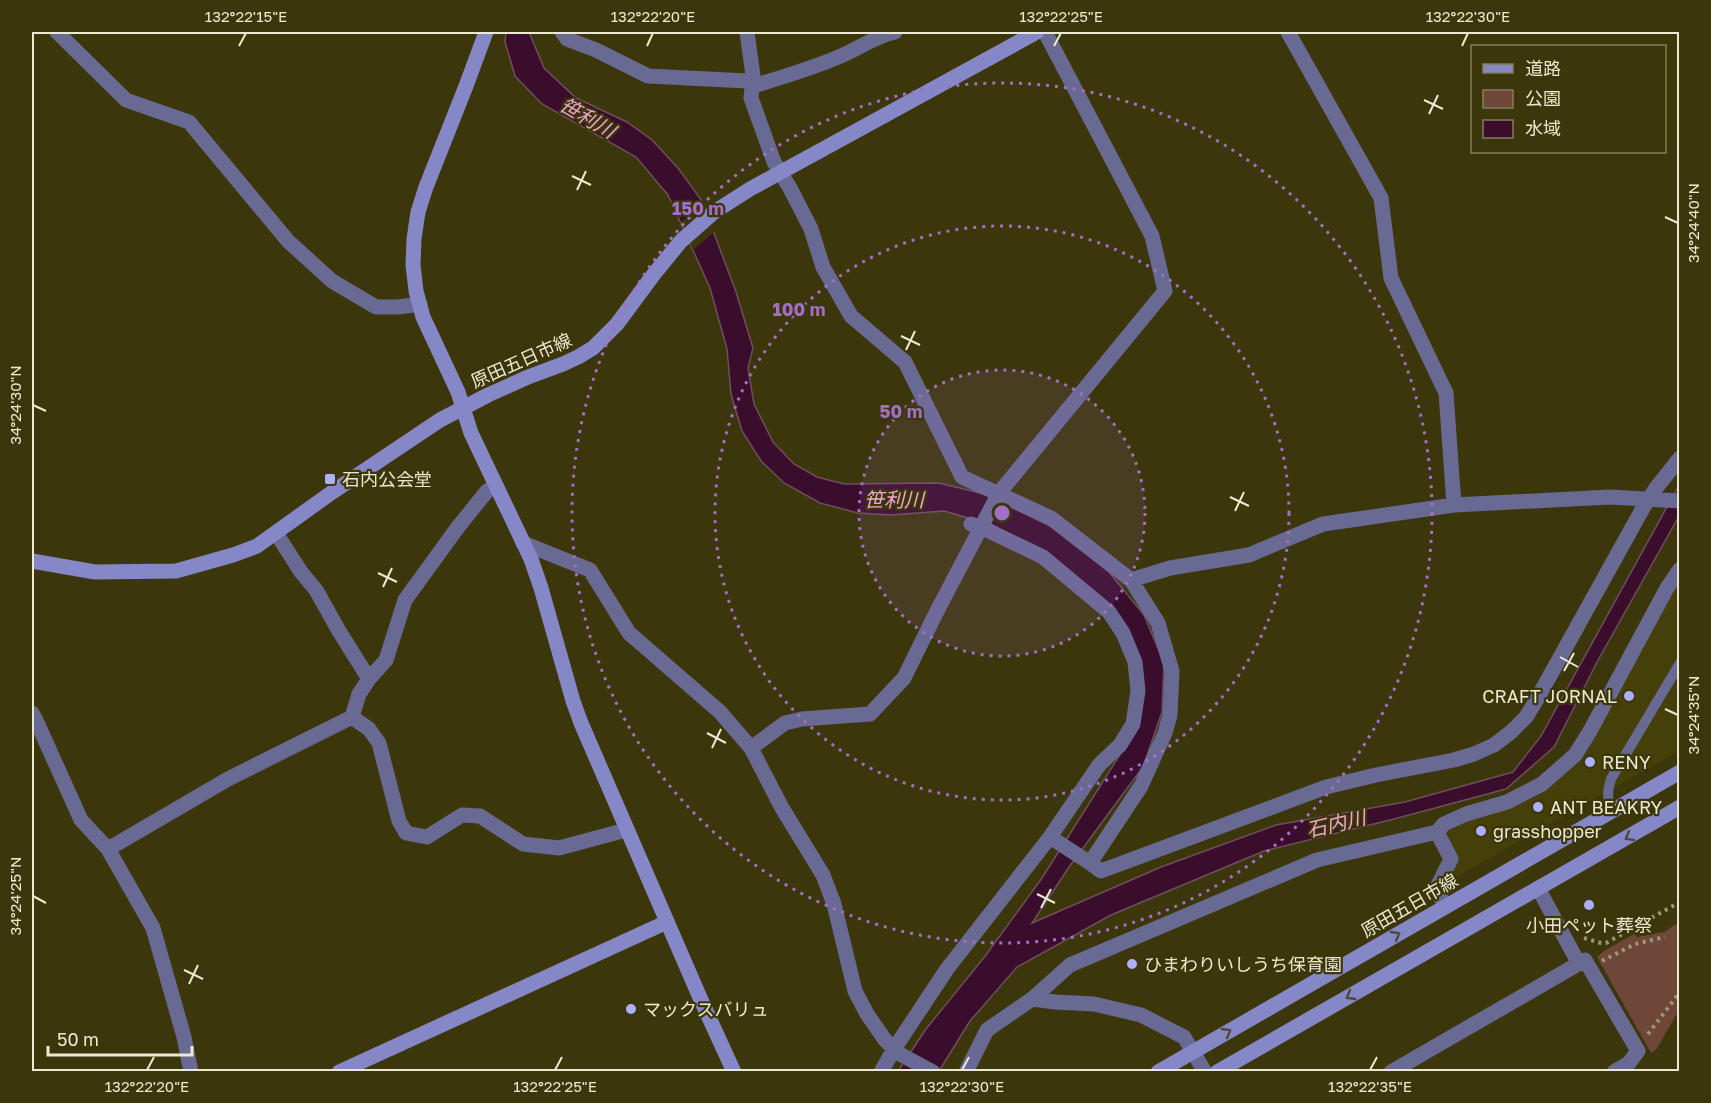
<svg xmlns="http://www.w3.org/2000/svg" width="1711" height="1103" viewBox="0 0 1711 1103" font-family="'Golos Text','Noto Sans JP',sans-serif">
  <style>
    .built { fill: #453f09 }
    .green { fill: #6f4738 }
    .water { fill: #3a0d2c; stroke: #6f4f5e; stroke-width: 1.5 }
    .pier { fill: #3c360b }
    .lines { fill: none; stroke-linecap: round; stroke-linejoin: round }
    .path { stroke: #9c9878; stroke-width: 4; stroke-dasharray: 3 4.5; stroke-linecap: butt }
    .lane { stroke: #696a93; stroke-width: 10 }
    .street { stroke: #696a93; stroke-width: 15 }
    .secondary { stroke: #8587c7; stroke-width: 15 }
    .oneway { stroke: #4e4a3a }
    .ticks { fill: none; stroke: #ebe9d2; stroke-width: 2 }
    .ring { fill: none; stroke: #a26ec6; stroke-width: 3; stroke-dasharray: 3 6 }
    .poi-dot { fill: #adaffb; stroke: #3c360b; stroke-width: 2 }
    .labels { text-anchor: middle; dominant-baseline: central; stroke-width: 4.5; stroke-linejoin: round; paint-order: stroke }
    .street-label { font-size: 18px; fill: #ebe9d2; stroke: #3c360b }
    .poi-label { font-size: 18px; fill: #ebe9d2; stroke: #3c360b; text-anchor: start }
    .water-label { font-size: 20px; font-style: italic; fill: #f1a3d3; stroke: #3c360b }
    .centre { fill: #a26ec6; stroke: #3c360b; stroke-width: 3 }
    .ring-label { font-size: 18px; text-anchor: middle; font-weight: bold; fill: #a26ec6; stroke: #3c360b; stroke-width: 4.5; stroke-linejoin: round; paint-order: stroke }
    .neatline { fill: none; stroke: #ebe9d2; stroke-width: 2 }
    .ticks-label { font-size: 15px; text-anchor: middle; fill: #ebe9d2 }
  </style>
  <rect width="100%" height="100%" fill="#3c360b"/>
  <!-- built -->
  <path class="built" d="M1679,580v171l-233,132 12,-23 -12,-31 133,-71z"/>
  <!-- green -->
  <path class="green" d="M1679,922v88l-23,40 -5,3 -54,-96 7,-6 30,-17 3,3 27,-5z"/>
  <!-- water -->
  <path class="water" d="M506,32h23l15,36 32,30 51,24 25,18 26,28 24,33 34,91 17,56 -5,20 6,36 19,38 21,22 23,13 27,7 95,-1 45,11 66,32 59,46 35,43 20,48 -2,49 -19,55 -74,100 -37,56 129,-56 115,-42 129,-23 108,-30 28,-36 138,-251v31l-82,146 -43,85 -48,42 -112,30 -130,32 -153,64 -94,52 -47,54 -31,50h-41l28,-42 60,-74 56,-77 86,-136 13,-29 -11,-79 -138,-109 -48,-14 -53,4 -33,-2 -38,-10 -36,-20 -23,-22 -19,-30 -11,-37 -4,-45 -17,-61 -42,-93 -32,-38 -94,-53 -27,-28 -10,-34z"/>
  <!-- pier -->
  <path class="pier" d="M703,203l12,28 -22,19 -12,-28z"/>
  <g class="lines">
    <!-- path -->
    <path class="path" d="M1584,938l17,5h5l74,-41
      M1602,961l33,-17 30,-7
      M1648,1034l32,-42"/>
    <!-- lane -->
    <path class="lane" d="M1612,811c-5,-12 -5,-20 -1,-32l69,-116"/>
    <!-- street -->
    <path class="street" d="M57,32l69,68 63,22 99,119 44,40 44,26h22l22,-3
      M562,32l5,7 29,11 52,26 99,5 6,5c30,-9 61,-18 90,-31 18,-8 33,-19 52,-23
      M747,32l6,44 -2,22 23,64 16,26 21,41 12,38 28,49 54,46 57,115 89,41 80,62 27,43 14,48 -2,44 -5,18 -24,53 -51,77 11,8 225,-84 50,-12 78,-15 20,-6 20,-9 17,-13 15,-15 11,-18 106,-191 13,-20 24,-30
      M1288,32l93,166 10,80 55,115 8,112
      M276,533l25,39 15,18 23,41 30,48
      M523,543l67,27 39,63 91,79 31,36 31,60 41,67 11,29 21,87 12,23 18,26 13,13 35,19
      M1131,580l39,-12 79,-13 74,-31 131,-19 156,-8 70,4
      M32,713l3,5 46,102 27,29 45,79 31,109 7,35
      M352,717l17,12 10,14 20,78 7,12 21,4 35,-22 18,1 43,28 36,4 67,-18
      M751,748l34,-25 17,-4 68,-5 34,-36 32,-65 63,-120 166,-202 -13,-55 -107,-204
      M1437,832l14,27 -13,26v8l8,13
      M1050,837l40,26
      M108,849l120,-70 124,-62 7,-23 10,-15 17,-19 19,-60 53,-73 29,-36 9,-5
      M1538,888l41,76
      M1032,999l23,3 39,2 47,11 43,22 21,35
      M881,1072l13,-23 53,-80 103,-132 49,-72 21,-20 13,-21 5,-33 -3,-29 -12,-29 -14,-21 -66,-55 -54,-26 -18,-7
      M966,1072l21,-42 45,-31 38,-34 247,-105 120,-28 7,-8 22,-10 41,-12 35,-18 33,-29 15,-24 77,-143 13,-19
      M1391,1072l194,-112 53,91 -9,12 -15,9"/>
    <!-- secondary -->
    <path class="secondary" d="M486,32l-20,54 -40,101 -8,25 -4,27 -1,26 3,26 7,26 35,75 13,41 60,126 10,29 32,113 8,22 120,277 33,72
      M32,561l63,11 81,-1 57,-16 24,-9 74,-53 109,-73 48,-25 40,-18 35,-13 15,-7 15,-9 24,-24 37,-50 27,-33 33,-29 36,-23 287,-157
      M339,1072l328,-150
      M1158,1072l522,-300
      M1217,1072l463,-265"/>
  </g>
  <!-- one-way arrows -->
  <defs><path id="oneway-chevron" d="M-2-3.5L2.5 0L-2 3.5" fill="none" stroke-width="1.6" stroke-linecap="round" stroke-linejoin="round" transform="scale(1.5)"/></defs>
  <g class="oneway">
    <use href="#oneway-chevron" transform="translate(1629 837) rotate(150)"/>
    <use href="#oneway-chevron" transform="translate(1396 935) rotate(-30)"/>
    <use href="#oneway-chevron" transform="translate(1350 996) rotate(150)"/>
    <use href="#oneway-chevron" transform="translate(1227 1032) rotate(-30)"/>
  </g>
  <!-- ticks -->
  <path class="ticks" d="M239,46l7,-13M647,46l6,-13M1054,46l7,-13M1462,46l6,-13M1424,100l19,9M1429,114l9,-19M572,176l19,9M577,190l9,-19M1665,217l13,6M901,336l19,9M906,350l9,-19M33,405l13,6M1230,497l19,9M1235,511l9,-19M378,573l19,9M383,587l9,-19M1560,657l18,10M1564,671l10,-18M1665,709l13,6M707,733l19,10M712,748l9,-19M1037,894l18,9M33,896l13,7M1041,908l10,-19M184,970l19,9M189,984l9,-19M147,1070l7,-13M555,1070l7,-13M962,1070l7,-13M1370,1070l7,-13"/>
  <!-- distance rings -->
  <circle cx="1002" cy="513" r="143" fill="#a26ec6" fill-opacity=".12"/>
  <g class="ring">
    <circle cx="1002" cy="513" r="143"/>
    <circle cx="1002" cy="513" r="287"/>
    <circle cx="1002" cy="513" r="430"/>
  </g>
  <!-- markers -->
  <g class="poi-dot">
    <rect x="324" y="473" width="12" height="12" rx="3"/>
    <circle cx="1629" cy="696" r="6"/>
    <circle cx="1590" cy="762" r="6"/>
    <circle cx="1538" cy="807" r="6"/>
    <circle cx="1481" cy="831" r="6"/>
    <circle cx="1589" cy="905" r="6"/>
    <circle cx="1132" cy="964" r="6"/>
    <circle cx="631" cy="1009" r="6"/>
  </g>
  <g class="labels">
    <!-- street labels -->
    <g class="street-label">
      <text transform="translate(521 360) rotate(-24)">原田五日市線</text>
      <text transform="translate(1409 905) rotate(-30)">原田五日市線</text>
    </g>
    <!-- poi labels -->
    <g class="poi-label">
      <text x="342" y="479">石内公会堂</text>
      <text x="1617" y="696" text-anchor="end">CRAFT JORNAL</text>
      <text x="1602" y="762">RENY</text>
      <text x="1550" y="807">ANT BEAKRY</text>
      <text x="1493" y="831">grasshopper</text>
      <text x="1589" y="925" text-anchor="middle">小田ペット葬祭</text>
      <text x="1144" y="964">ひまわりいしうち保育園</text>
      <text x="643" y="1009">マックスバリュ</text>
    </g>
    <!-- water labels -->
    <g class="water-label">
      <text transform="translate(588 117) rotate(30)">笹利川</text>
      <text x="894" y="499">笹利川</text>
      <text transform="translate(1336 823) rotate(-13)">石内川</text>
    </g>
  </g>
  <circle cx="1002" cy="513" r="9" class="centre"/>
  <g class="ring-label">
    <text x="698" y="215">150 m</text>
    <text x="799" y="316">100 m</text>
    <text x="901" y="418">50 m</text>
  </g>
  <!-- border -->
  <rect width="1711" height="1103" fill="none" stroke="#3c360b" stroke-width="66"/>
  <!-- legend -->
  <rect x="1471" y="45" width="195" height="108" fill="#3c360b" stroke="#827e5b" stroke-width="1.5"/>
  <rect x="1483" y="64" width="30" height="9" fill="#8587c7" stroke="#827e5b" stroke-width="1.5"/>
  <text x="1525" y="75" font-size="18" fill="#ebe9d2">道路</text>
  <rect x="1483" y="90" width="30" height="18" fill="#6f4738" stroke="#827e5b" stroke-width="1.5"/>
  <text x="1525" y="105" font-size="18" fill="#ebe9d2">公園</text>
  <rect x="1483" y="120" width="30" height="18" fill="#3a0d2c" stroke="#827e5b" stroke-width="1.5"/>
  <text x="1525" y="135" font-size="18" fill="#ebe9d2">水域</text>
  <!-- scale -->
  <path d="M48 1046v9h144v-9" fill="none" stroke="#ebe9d2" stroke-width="3"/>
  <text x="57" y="1046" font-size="18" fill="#ebe9d2" stroke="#3c360b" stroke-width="4.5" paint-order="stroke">50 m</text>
  <rect x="33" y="33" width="1645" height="1037" class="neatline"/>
  <g class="ticks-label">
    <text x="246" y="22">132°22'15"E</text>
    <text x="653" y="22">132°22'20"E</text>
    <text x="1061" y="22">132°22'25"E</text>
    <text x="1468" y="22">132°22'30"E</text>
    <text transform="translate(1694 223) rotate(-90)" y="5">34°24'40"N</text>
    <text transform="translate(16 405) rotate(-90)" y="5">34°24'30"N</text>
    <text transform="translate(1694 715) rotate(-90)" y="5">34°24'35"N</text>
    <text transform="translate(16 896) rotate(-90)" y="5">34°24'25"N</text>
    <text x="147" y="1092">132°22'20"E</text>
    <text x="555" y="1092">132°22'25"E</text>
    <text x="962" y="1092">132°22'30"E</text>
    <text x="1370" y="1092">132°22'35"E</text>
  </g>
</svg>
